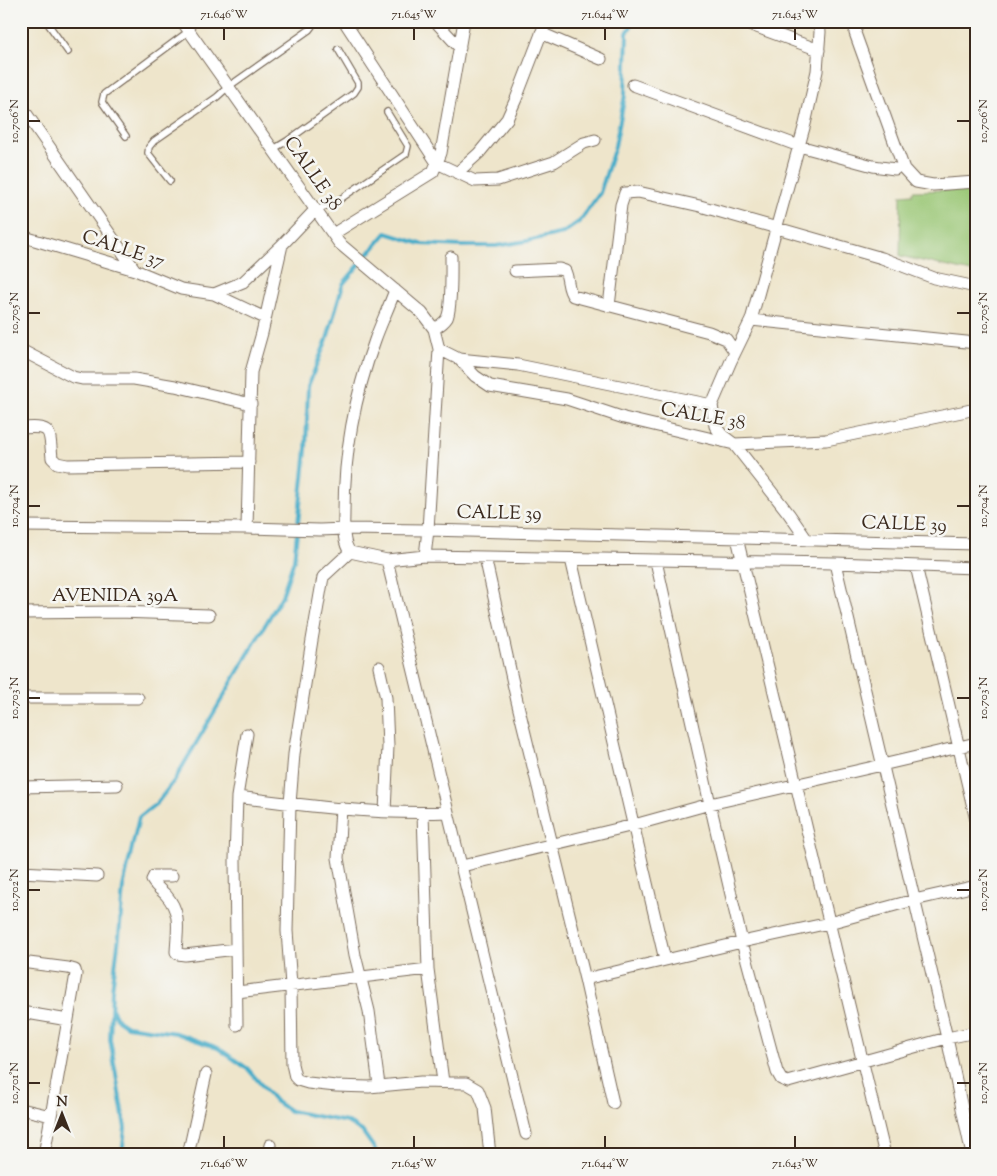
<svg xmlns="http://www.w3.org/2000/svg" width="997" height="1176" viewBox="0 0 997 1176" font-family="'Sorts Mill Goudy',serif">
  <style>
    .green { fill: #99c673; stroke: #6a7848 }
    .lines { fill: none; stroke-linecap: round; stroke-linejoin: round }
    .stream { stroke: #4aadc9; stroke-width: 4 }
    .service-casing { stroke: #7a6b5b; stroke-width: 8 }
    .minor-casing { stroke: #7a6b5b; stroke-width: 13 }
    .service { stroke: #fff; stroke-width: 5.5 }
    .minor { stroke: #fff; stroke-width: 11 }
    .ticks { fill: none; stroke: #3b2a1e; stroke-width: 2 }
    .labels { text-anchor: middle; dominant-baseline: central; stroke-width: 5; stroke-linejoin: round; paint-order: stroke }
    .street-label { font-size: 19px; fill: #3b2a1e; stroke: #f6f6f2 }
    .neatline { fill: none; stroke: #3b2a1e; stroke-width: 2 }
    .ticks-label { font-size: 12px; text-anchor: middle; fill: #3b2a1e }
  </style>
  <rect width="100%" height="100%" fill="#f6f6f2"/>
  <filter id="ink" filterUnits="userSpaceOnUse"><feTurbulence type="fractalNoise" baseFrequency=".02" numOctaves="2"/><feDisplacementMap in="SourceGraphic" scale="10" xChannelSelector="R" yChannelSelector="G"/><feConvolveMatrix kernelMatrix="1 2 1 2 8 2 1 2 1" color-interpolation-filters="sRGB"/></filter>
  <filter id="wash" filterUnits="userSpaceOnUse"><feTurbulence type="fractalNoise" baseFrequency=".0096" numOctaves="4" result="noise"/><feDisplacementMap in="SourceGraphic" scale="20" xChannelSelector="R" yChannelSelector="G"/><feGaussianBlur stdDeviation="1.12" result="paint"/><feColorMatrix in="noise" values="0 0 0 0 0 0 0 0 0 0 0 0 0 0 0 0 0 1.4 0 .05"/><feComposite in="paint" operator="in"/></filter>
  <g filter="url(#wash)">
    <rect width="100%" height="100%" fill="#eee5cb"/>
    <!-- green -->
    <path class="green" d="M976,183v90l-76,-17 1,-61 12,-1v-3l41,-1v-5z"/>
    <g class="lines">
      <!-- stream -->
      <path class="stream" d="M112,1009l6,11 9,6 49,7 42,15 30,21 27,32 15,10 57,11 15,9 12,17 4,7
        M122,1155l3,-27 -15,-89 2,-49 7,-53 4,-50 16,-70 18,-14 17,-22 108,-185 12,-36 12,-110 2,-64 19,-47 16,-55 43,-51 35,11 40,2h35l31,-5 36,-8 17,-12 20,-28 15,-47 10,-51 2,-62 7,-12"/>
    </g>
  </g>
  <g filter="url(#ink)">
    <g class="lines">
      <!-- service casing -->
      <g class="service-casing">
        <path id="service" d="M46,21l22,31
          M126,136l-24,-34 2,-8 85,-63
          M272,150l15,-9 67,-48 4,-6v-4l-20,-34
          M170,181l-22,-28 1,-6 5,-6 63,-44 11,-10 81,-57 3,-4v-5
          M315,210l18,-6 73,-50 2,-8 -21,-34"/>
      </g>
      <!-- minor casing -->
      <g class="minor-casing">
        <path id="minor" d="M182,21l157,222 83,70 12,16 5,20 -11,181 -3,26 410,7 141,5
          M344,21l93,142 38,18 23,-1 56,-18 30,-19 11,-3
          M435,21l25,27
          M858,21l-3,12 49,136 12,13 17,3 43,-3
          M743,22l76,28
          M541,33l60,26
          M633,85l166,61 74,20 22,3
          M21,106l114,164
          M457,173l22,-20 28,-34 9,-20 30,-78
          M333,234l100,-62 8,-19 23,-132
          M21,236l114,34 46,19 33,5 51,24
          M515,271l44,-2 6,2c4,8 2,18 8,25l136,36 17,7 9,13
          M395,290c-6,17 -14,33 -20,50 -20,55 -31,113 -31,172 0,12 -2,30 6,40l37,8 38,-4
          M214,294l29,-12 39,-37 33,-35
          M609,306l12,-101 4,-12 13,-1 62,14 182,52 52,20 42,9
          M751,320l225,23
          M434,329c5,-3 10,-6 13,-11 5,-10 4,-47 4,-61
          M439,349l20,10 16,17 15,10 77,13 57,19 110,26 92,-4 150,-31
          M21,350l52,27 9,2h52l41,7 76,18
          M459,359l59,6 194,40
          M21,428c32,-2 28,1 31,30l5,5 10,2 182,-3
          M21,526l226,2 73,2 24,-1 84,1 548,14
          M247,528l4,-156 11,-39 20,-88
          M737,538l148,617
          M807,540l-18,-26 -55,-70 -12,-9 -7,-9 -3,-21 19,-44 20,-41 54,-196 12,-53 3,-39 -1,-11
          M350,552l-27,25 -11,63 -18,114 -4,50 -3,127 4,54 1,79 3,13 3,3 10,3 28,3 33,1 52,-5 45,1 12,7 7,18 5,47
          M485,557l32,144 68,278 28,124
          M571,559l94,401
          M387,560l139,574
          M656,561l54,243 32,138 35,130 4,7 7,3 159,-44 29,-6
          M835,563l112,475 25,117
          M916,566l60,254
          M21,613l98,-1 90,3
          M379,667l7,31 2,48 -3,66
          M21,698h117
          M21,787l96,-2
          M237,797c70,9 140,18 211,15
          M341,808l-3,50 17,97 14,56 10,74
          M423,813l5,156 15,113
          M462,866l172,-41 76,-21 172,-39 94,-22
          M21,872l76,4
          M172,876h-18l-2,4c4,7 9,10 14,15 16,18 11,35 10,57l2,2 7,1 51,-6
          M21,962l47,6 7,2 1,4 -25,142
          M585,979l157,-37 87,-19 85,-23 62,-14
          M237,992l191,-23
          M21,1012l47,8
          M237,1025l-2,-165 2,-63 10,-63
          M21,1109l30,7 -7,39
          M188,1155l18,-81
          M268,1155l2,-10"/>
      </g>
      <!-- service -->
      <use href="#service" class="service"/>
      <!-- minor -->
      <use href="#minor" class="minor"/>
    </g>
  </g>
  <!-- ticks -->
  <path class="ticks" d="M224,28v12M414,28v12M605,28v12M795,28v12M28,121h12M957,121h13M28,313h12M957,313h13M28,506h12M957,506h13M28,698h12M957,698h13M28,890h12M957,890h13M28,1083h12M957,1083h13M224,1136v12M414,1136v12M605,1136v12M795,1136v12"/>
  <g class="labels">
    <!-- street labels -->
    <g class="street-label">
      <text transform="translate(312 174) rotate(55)">CALLE 38</text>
      <text transform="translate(123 250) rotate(18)">CALLE 37</text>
      <text transform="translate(703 417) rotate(10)">CALLE 38</text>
      <text transform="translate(499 514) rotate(1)">CALLE 39</text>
      <text transform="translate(904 525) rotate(2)">CALLE 39</text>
      <text x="115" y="596">AVENIDA 39A</text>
    </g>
  </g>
  <!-- margin -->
  <rect width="997" height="1176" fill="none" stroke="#f6f6f2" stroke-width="55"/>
  <!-- north arrow -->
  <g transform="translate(62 1114)" stroke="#f6f6f2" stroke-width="4" paint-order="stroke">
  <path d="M0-4L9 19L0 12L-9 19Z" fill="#3b2a1e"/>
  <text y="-8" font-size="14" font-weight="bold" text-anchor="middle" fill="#3b2a1e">N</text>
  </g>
  <rect x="28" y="28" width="942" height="1120" class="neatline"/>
  <g class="ticks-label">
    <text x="224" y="18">71.646°W</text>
    <text x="414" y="18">71.645°W</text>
    <text x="605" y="18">71.644°W</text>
    <text x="795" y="18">71.643°W</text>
    <text transform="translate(14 121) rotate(-90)" y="4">10.706°N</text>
    <text transform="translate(983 121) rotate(-90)" y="4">10.706°N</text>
    <text transform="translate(14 313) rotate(-90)" y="4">10.705°N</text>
    <text transform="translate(983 313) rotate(-90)" y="4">10.705°N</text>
    <text transform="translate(14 506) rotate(-90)" y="4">10.704°N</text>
    <text transform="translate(983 506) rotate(-90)" y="4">10.704°N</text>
    <text transform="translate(14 698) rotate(-90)" y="4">10.703°N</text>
    <text transform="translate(983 698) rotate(-90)" y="4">10.703°N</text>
    <text transform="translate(14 890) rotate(-90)" y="4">10.702°N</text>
    <text transform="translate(983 890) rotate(-90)" y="4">10.702°N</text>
    <text transform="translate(14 1083) rotate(-90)" y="4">10.701°N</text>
    <text transform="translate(983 1083) rotate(-90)" y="4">10.701°N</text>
    <text x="224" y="1167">71.646°W</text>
    <text x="414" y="1167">71.645°W</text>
    <text x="605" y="1167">71.644°W</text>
    <text x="795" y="1167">71.643°W</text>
  </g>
</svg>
